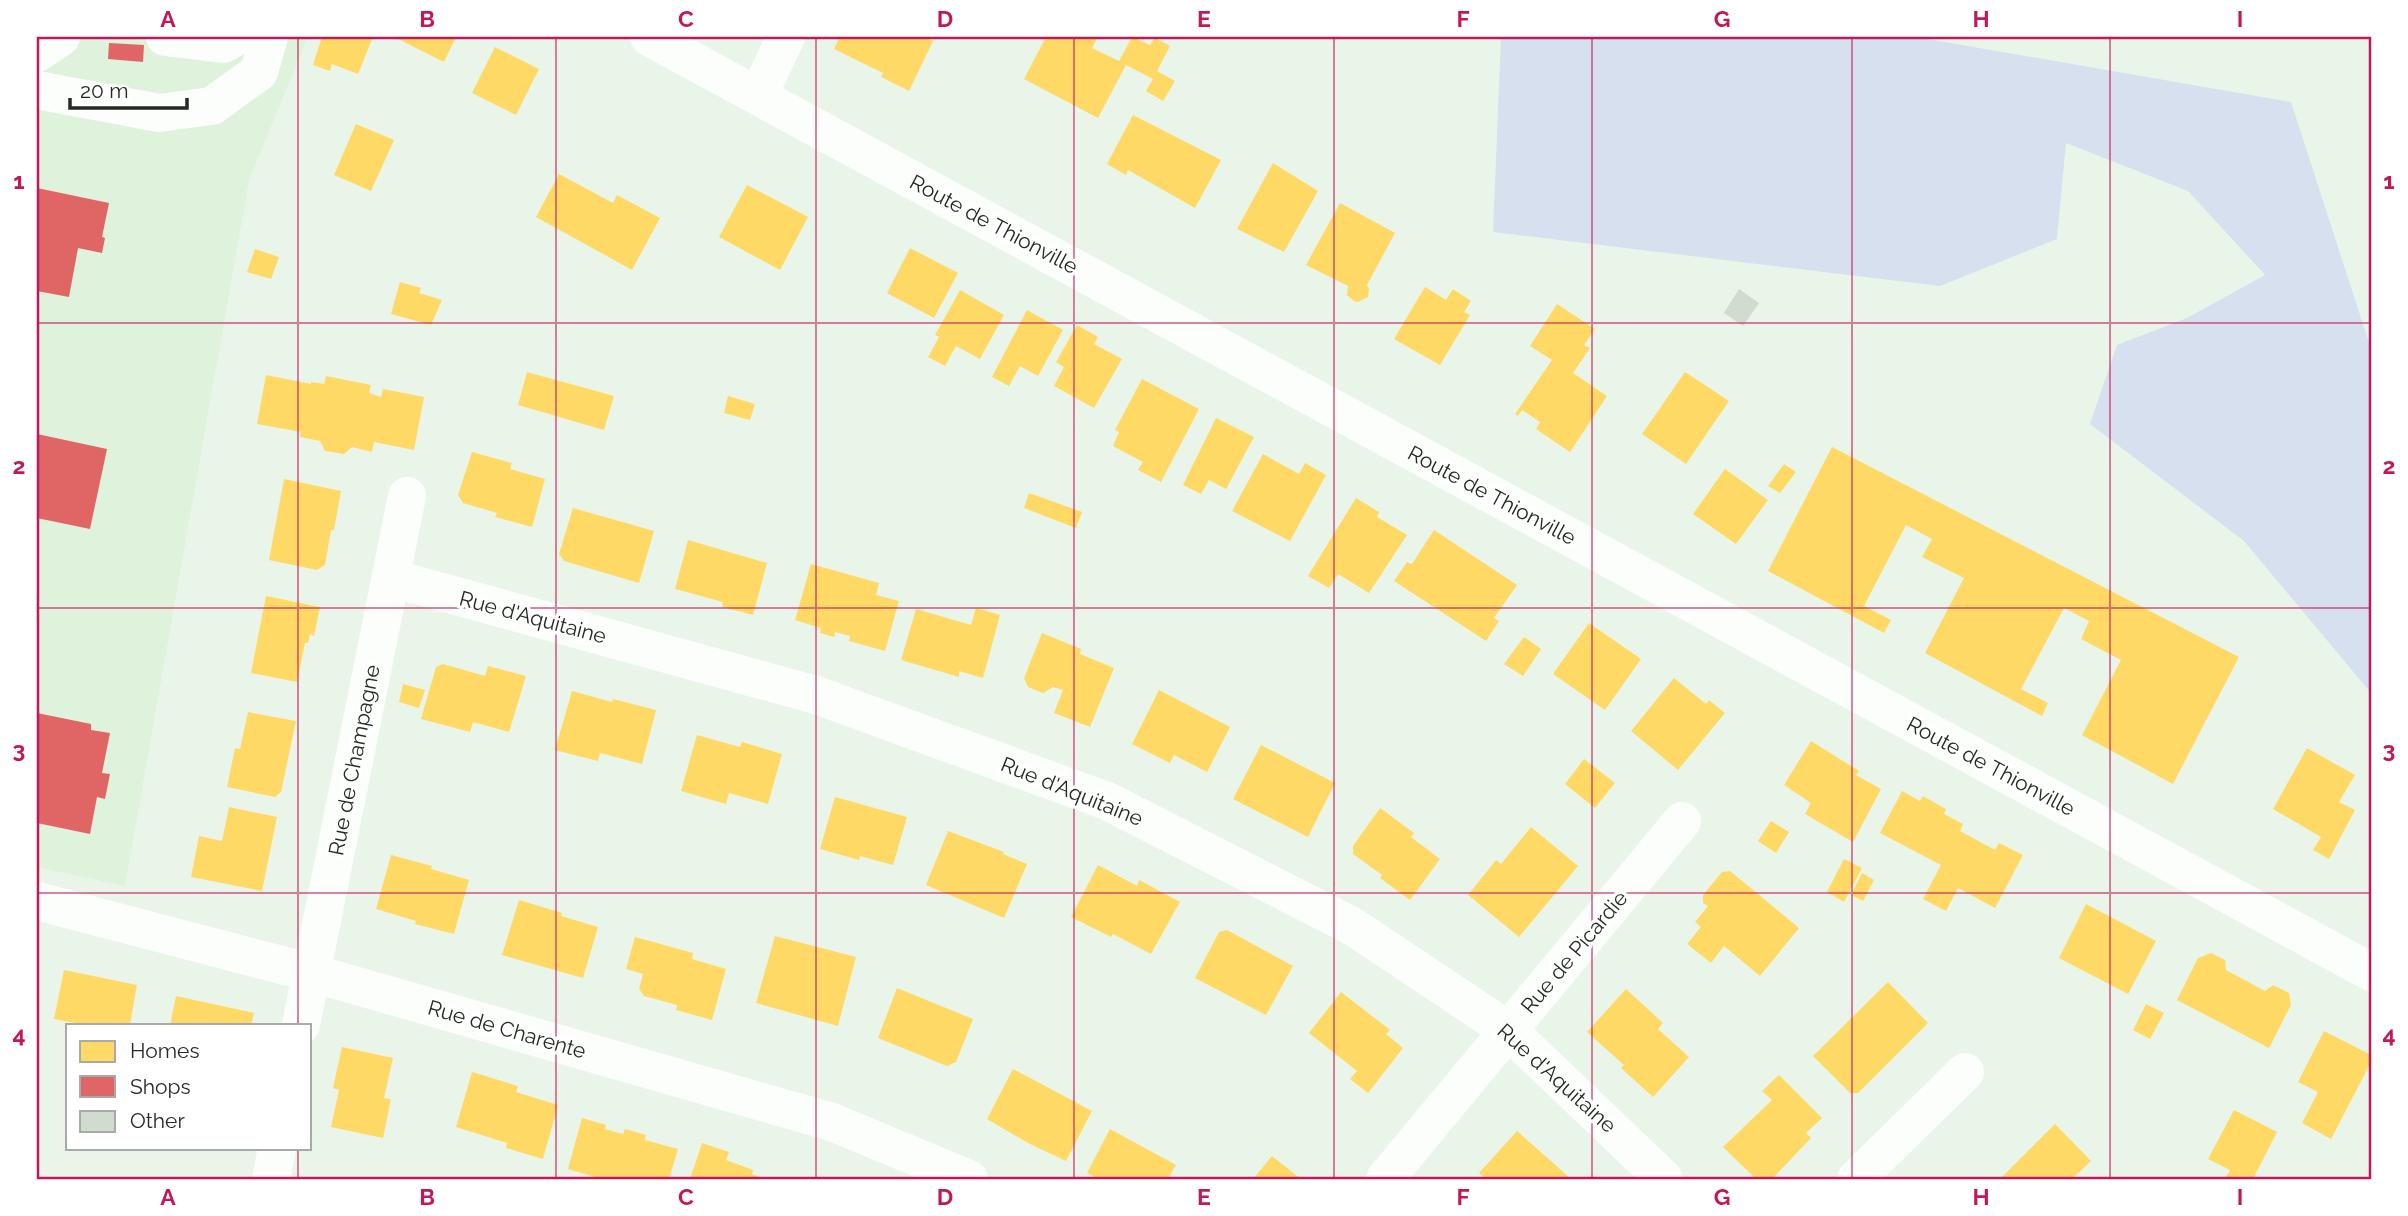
<svg xmlns="http://www.w3.org/2000/svg" width="2408" height="1216" viewBox="0 0 2408 1216" font-family="Raleway,sans-serif">
  <style>
    .built { fill: #def2dc }
    .green { fill: #d7e0ee }
    .homes { fill: #ffd966 }
    .shops { fill: #e06666 }
    .building { fill: #d0dcce }
    .lines { fill: none; stroke-linecap: round; stroke-linejoin: round }
    .minor { stroke: #fcfefc; stroke-width: 38 }
    .grid { fill: none; stroke: #c2185b; stroke-width: 2; stroke-opacity: 0.55 }
    .labels { text-anchor: middle; dominant-baseline: central; stroke-width: 7; stroke-linejoin: round; paint-order: stroke }
    .street-label { font-size: 21px; fill: #222a21; stroke: #fff }
    .neatline { fill: none; stroke: #c2185b; stroke-width: 2.5 }
    .grid-label { font-size: 23px; text-anchor: middle; font-weight: bold; fill: #c2185b }
  </style>
  <rect width="100%" height="100%" fill="#eaf5e9"/>
  <!-- built -->
  <path class="built" d="M37,37h271l-59,143 -124,706 -88,-19z"/>
  <!-- green -->
  <path class="green" d="M1501,37h415l375,65 80,247v344l-127,-152 -154,-117 27,-79 70,-27 78,-43 -77,-84 -122,-48 -9,96 -117,47 -447,-54z"/>
  <!-- homes -->
  <path class="homes" d="M322,37h51l-15,37 -26,-10 -2,7 -17,-6z
    M394,37h62l-12,25z
    M840,37h85l8,4 -24,50 -28,-14 2,-4 -49,-24z
    M1046,37h52l-6,11 27,13 13,-24 18,8 5,-7 15,8 -13,25 18,10 -12,20 -17,-10 7,-12 -27,-14 -28,53 -74,-39z
    M495,47l44,22 -23,46 -44,-22z
    M1133,115l88,45 -26,48 -67,-38 -2,5 -19,-11z
    M356,124l38,16 -23,51 -37,-16z
    M1273,163l45,28 -34,61 -47,-23z
    M559,174l54,29 4,-8 43,23 -28,52 -96,-53z
    M747,185l61,32 -28,53 -61,-33z
    M1340,203l55,30 -28,52 2,4 -1,8 -10,5 -4,-1 -7,-6 1,-9 -42,-21z
    M910,248l48,25 -24,45 -47,-25z
    M255,249l24,8 -8,22 -24,-7z
    M400,282l21,6 -2,5 23,7 -11,25 -40,-11z
    M1425,287l21,13 7,-11 18,12 -7,11 6,3 -30,50 -46,-26z
    M960,290l44,25 -24,44 -24,-13 -11,20 -17,-9 11,-20 -4,-2z
    M1557,304l38,25 -11,16 6,3 -17,25 34,23 -37,56 -34,-23 4,-7 -18,-12 -4,6 -3,-2 37,-54 -22,-14z
    M1027,310l36,20 -25,46 -18,-10 -11,20 -17,-9z
    M1077,325l21,12 -4,7 28,15 -28,49 -40,-22 10,-19 -8,-5z
    M527,372l87,24 -10,34 -86,-25z
    M1685,372l44,29 -43,63 -44,-30z
    M266,375l45,9v-2l13,2 2,-8 45,9 -2,8 12,4 2,-8 41,8 -10,53 -40,-8 -2,10 -20,-5 -8,7 -19,-3 -5,-10 -20,-4 1,-5 -44,-8z
    M1142,379l57,30 -38,73 -23,-12 5,-8 -30,-16 6,-14 -4,-2z
    M728,396l27,8 -5,16 -26,-7z
    M1216,418l38,19 -28,52 -17,-9 -8,14 -18,-9z
    M1832,447l407,210 -66,127 -91,-49 39,-75 -40,-21 8,-18 -25,-13 -43,81 27,14 -6,13 -117,-63 39,-75 -42,-21 10,-18 -26,-14 -42,81 27,14 -7,13 -116,-62z
    M472,452l40,11 -2,6 35,10 -13,48 -37,-10 2,-4 -34,-10 -5,-8z
    M1263,454l36,20 6,-11 21,12 -36,66 -58,-30z
    M1784,464l12,8 -16,21 -12,-7z
    M1725,469l43,31 -32,44 -43,-30z
    M284,479l57,12 -7,39h-3l-6,35 -8,5 -48,-10z
    M1029,493l53,19 -6,16 -52,-20z
    M1356,498l23,14 -2,5 30,18 -38,58 -31,-19 -9,14 -21,-12z
    M573,508l81,23 -15,52 -75,-22 -5,-7z
    M1434,530l83,55 -23,33 5,3 -13,20 -92,-60 13,-19 5,2z
    M688,540l79,23 -14,52 -31,-8 1,-5 -48,-13z
    M811,564l68,19 -3,12 23,6 -14,50 -36,-10 1,-5 -15,-4 -1,5 -14,-4 1,-5 -26,-8z
    M266,596l54,11 -6,29 -4,-2 -2,9h-3l-8,39 -46,-9z
    M976,608l24,7 -17,63 -24,-7v6l-58,-17 15,-51 55,16z
    M1589,623l52,36 -36,51 -52,-36z
    M1042,633l39,16 -1,5 34,14 -24,59 -36,-14 9,-23 -10,-3 -10,6 -15,-6 -4,-9z
    M1524,637l17,12 -18,27 -19,-12z
    M443,664l42,12 3,-10 38,10 -17,56 -36,-10 -3,10 -49,-13 15,-52z
    M1674,678l32,26 3,-4 16,13 -47,57 -47,-39z
    M403,684l22,6 -6,18 -20,-6z
    M1159,690l71,37 -23,45 -33,-17 -4,8 -38,-19z
    M572,691l40,11 1,-3 43,11 -14,54 -42,-11 -2,8 -43,-11z
    M248,712l48,9 -15,71 -6,5 -48,-10 8,-39 5,1z
    M697,735l43,12 2,-5 40,12 -14,50 -39,-11 -3,11 -45,-13z
    M1811,741l48,30 -3,4 25,14 -28,53 -48,-28 6,-11 -27,-18z
    M1261,745l74,38 -27,54 -75,-38z
    M2307,748l48,27 -16,27 16,8 -26,49 -16,-9 8,-13 -48,-28z
    M1584,759l31,24 -20,25 -30,-24z
    M1902,791l18,10 3,-5 23,13 -2,5 19,10 -3,7 35,19 4,-7 24,12 -28,53 -37,-20 -12,23 -23,-12 18,-34 -61,-32z
    M835,797l72,20 -14,48 -33,-9 -1,4 -39,-11z
    M229,807l48,10 -15,74 -71,-14 8,-41 23,5z
    M1380,808l34,25 -3,4 29,22 -30,41 -30,-22 2,-3 -29,-21v-8z
    M1771,821l18,11 -13,21 -18,-12z
    M1531,827l47,39 -59,71 -51,-42 28,-35 5,4z
    M948,831l56,21 -1,2 24,10 -23,54 -78,-33z
    M391,855l41,11 -1,3 38,11 -15,54 -39,-10 1,-3 -40,-12z
    M1844,859l18,9 -18,34 -17,-10z
    M1098,865l39,21 2,-6 41,22 -29,52 -38,-20 -2,3 -40,-20z
    M1730,871l69,57 -39,48 -36,-30 -13,17 -24,-19 14,-17 -6,-5 13,-16 -5,-3v-8l19,-23z
    M1862,873l12,7 -11,21 -12,-6z
    M519,900l43,13 -1,3 37,11 -15,51 -81,-23z
    M2086,904l70,37 -28,53 -69,-36z
    M1227,930l66,36 -27,49 -71,-37 24,-46z
    M775,936l81,21 -18,69 -82,-23z
    M635,937l58,16 -1,6 34,10 -14,51 -36,-10 1,-5 -33,-9 -5,-7 4,-15 -17,-5z
    M2211,953l14,7 1,10 39,21 8,-6 16,8 2,12 -22,43 -92,-48 21,-42z
    M64,970l73,15 -7,40h-44l-32,-6z
    M1888,982l40,41 -70,70h-8l-37,-37z
    M897,988l76,31 -17,43 -9,4 -69,-28z
    M1626,989l37,34 -5,6 31,28 -36,40 -32,-29 3,-3 -37,-33z
    M1341,992l49,38 -4,4 17,14 -35,45 -18,-14 7,-8 -48,-38z
    M176,996l78,17 -3,12h-81z
    M2146,1004l18,9 -14,26 -17,-9z
    M2324,1031l47,24v7l-40,77 -29,-16 16,-31 -20,-10z
    M342,1047l51,11 -9,40 7,1 -8,39 -52,-11 8,-37 -6,-2z
    M1013,1069l79,42 -26,50 -38,-18 -41,-24z
    M472,1072l46,14 -2,6 42,13 -15,54 -37,-11 1,-5 -51,-16z
    M1779,1075l43,43 -16,15 5,5 -39,41h-16l-33,-32 49,-47 -10,-9z
    M2234,1110l43,22 -24,47h-28l5,-9 -22,-11z
    M582,1118l24,7 -1,4 18,5 2,-5 21,6 -1,5 33,9 -9,30h-67l-34,-10z
    M2055,1124l36,37 -19,18h-72z
    M1110,1129l66,36 -8,14h-69l-12,-6z
    M1517,1131l34,30 20,18h-85l-7,-6z
    M702,1143l27,9 -3,8 27,10 -1,4 13,5h-75z
    M1272,1156l29,23h-48z"/>
  <!-- shops -->
  <path class="shops" d="M109,43l35,2 -1,17 -35,-3z
    M37,188l72,15 -7,34 3,1 -3,15 -24,-5 -9,49 -32,-6z
    M37,434l70,15 -17,80 -53,-11z
    M37,713l54,11v6l19,3 -8,40 8,1 -5,25 -8,-2 -7,37 -53,-11z"/>
  <!-- building -->
  <path class="building" d="M1739,289l20,14 -16,23 -19,-13z"/>
  <g class="lines">
    <!-- minor -->
    <path class="minor" d="M165,37l58,7 13,-7
      M649,37l1722,935
      M37,53l24,-16
      M37,90l122,23 53,-7 47,-34 10,-35
      M758,96l28,-59
      M391,578l425,117 291,106 245,125 156,104 156,149
      M37,901l275,72 520,149 137,57
      M301,1025l106,-529
      M271,1179l6,-31
      M1385,1179l297,-358
      M1856,1179l109,-107"/>
  </g>
  <!-- grid -->
  <path class="grid" d="M298,37v988M556,37v1142M816,37v1142M1074,37v1142M1334,37v1142M1592,37v1142M1852,37v1142M2110,37v1142M37,323h2334M37,608h2334M37,893h2334M298,1148v31"/>
  <g class="labels">
    <!-- street labels -->
    <g class="street-label">
      <text transform="translate(994 224) rotate(28)">Route de Thionville</text>
      <text transform="translate(1492 495) rotate(28)">Route de Thionville</text>
      <text transform="translate(533 617) rotate(15)">Rue d'Aquitaine</text>
      <text transform="translate(354 760) rotate(-79)">Rue de Champagne</text>
      <text transform="translate(1991 766) rotate(28)">Route de Thionville</text>
      <text transform="translate(1072 791) rotate(22)">Rue d'Aquitaine</text>
      <text transform="translate(1574 952) rotate(-50)">Rue de Picardie</text>
      <text transform="translate(507 1029) rotate(16)">Rue de Charente</text>
      <text transform="translate(1557 1078) rotate(42)">Rue d'Aquitaine</text>
    </g>
  </g>
  <!-- border -->
  <rect width="2408" height="1216" fill="none" stroke="#ffffff" stroke-width="77"/>
  <!-- legend -->
  <rect x="66" y="1024" width="245" height="126" fill="#ffffff" stroke="#a7aaa6" stroke-width="2"/>
  <rect x="80" y="1041" width="35" height="21" fill="#ffd966" stroke="#a7aaa6" stroke-width="2"/>
  <text x="130" y="1058" font-size="21" fill="#222a21">Homes</text>
  <rect x="80" y="1076" width="35" height="21" fill="#e06666" stroke="#a7aaa6" stroke-width="2"/>
  <text x="130" y="1094" font-size="21" fill="#222a21">Shops</text>
  <rect x="80" y="1111" width="35" height="21" fill="#d0dcce" stroke="#a7aaa6" stroke-width="2"/>
  <text x="130" y="1128" font-size="21" fill="#222a21">Other</text>
  <!-- scale -->
  <path d="M70 98v10h117v-10" fill="none" stroke="#222a21" stroke-width="3.5"/>
  <text x="80" y="98" font-size="21" fill="#222a21" stroke="#ffffff" stroke-width="5" paint-order="stroke">20 m</text>
  <rect x="38" y="38" width="2332" height="1140" class="neatline"/>
  <g class="grid-label">
    <text x="168" y="27">A</text>
    <text x="427" y="27">B</text>
    <text x="686" y="27">C</text>
    <text x="945" y="27">D</text>
    <text x="1204" y="27">E</text>
    <text x="1463" y="27">F</text>
    <text x="1722" y="27">G</text>
    <text x="1981" y="27">H</text>
    <text x="2240" y="27">I</text>
    <text x="19" y="189">1</text>
    <text x="2389" y="189">1</text>
    <text x="19" y="474">2</text>
    <text x="2389" y="474">2</text>
    <text x="19" y="758">3</text>
    <text x="2389" y="758">3</text>
    <text x="19" y="1043">4</text>
    <text x="2389" y="1043">4</text>
    <text x="168" y="1205">A</text>
    <text x="427" y="1205">B</text>
    <text x="686" y="1205">C</text>
    <text x="945" y="1205">D</text>
    <text x="1204" y="1205">E</text>
    <text x="1463" y="1205">F</text>
    <text x="1722" y="1205">G</text>
    <text x="1981" y="1205">H</text>
    <text x="2240" y="1205">I</text>
  </g>
</svg>
